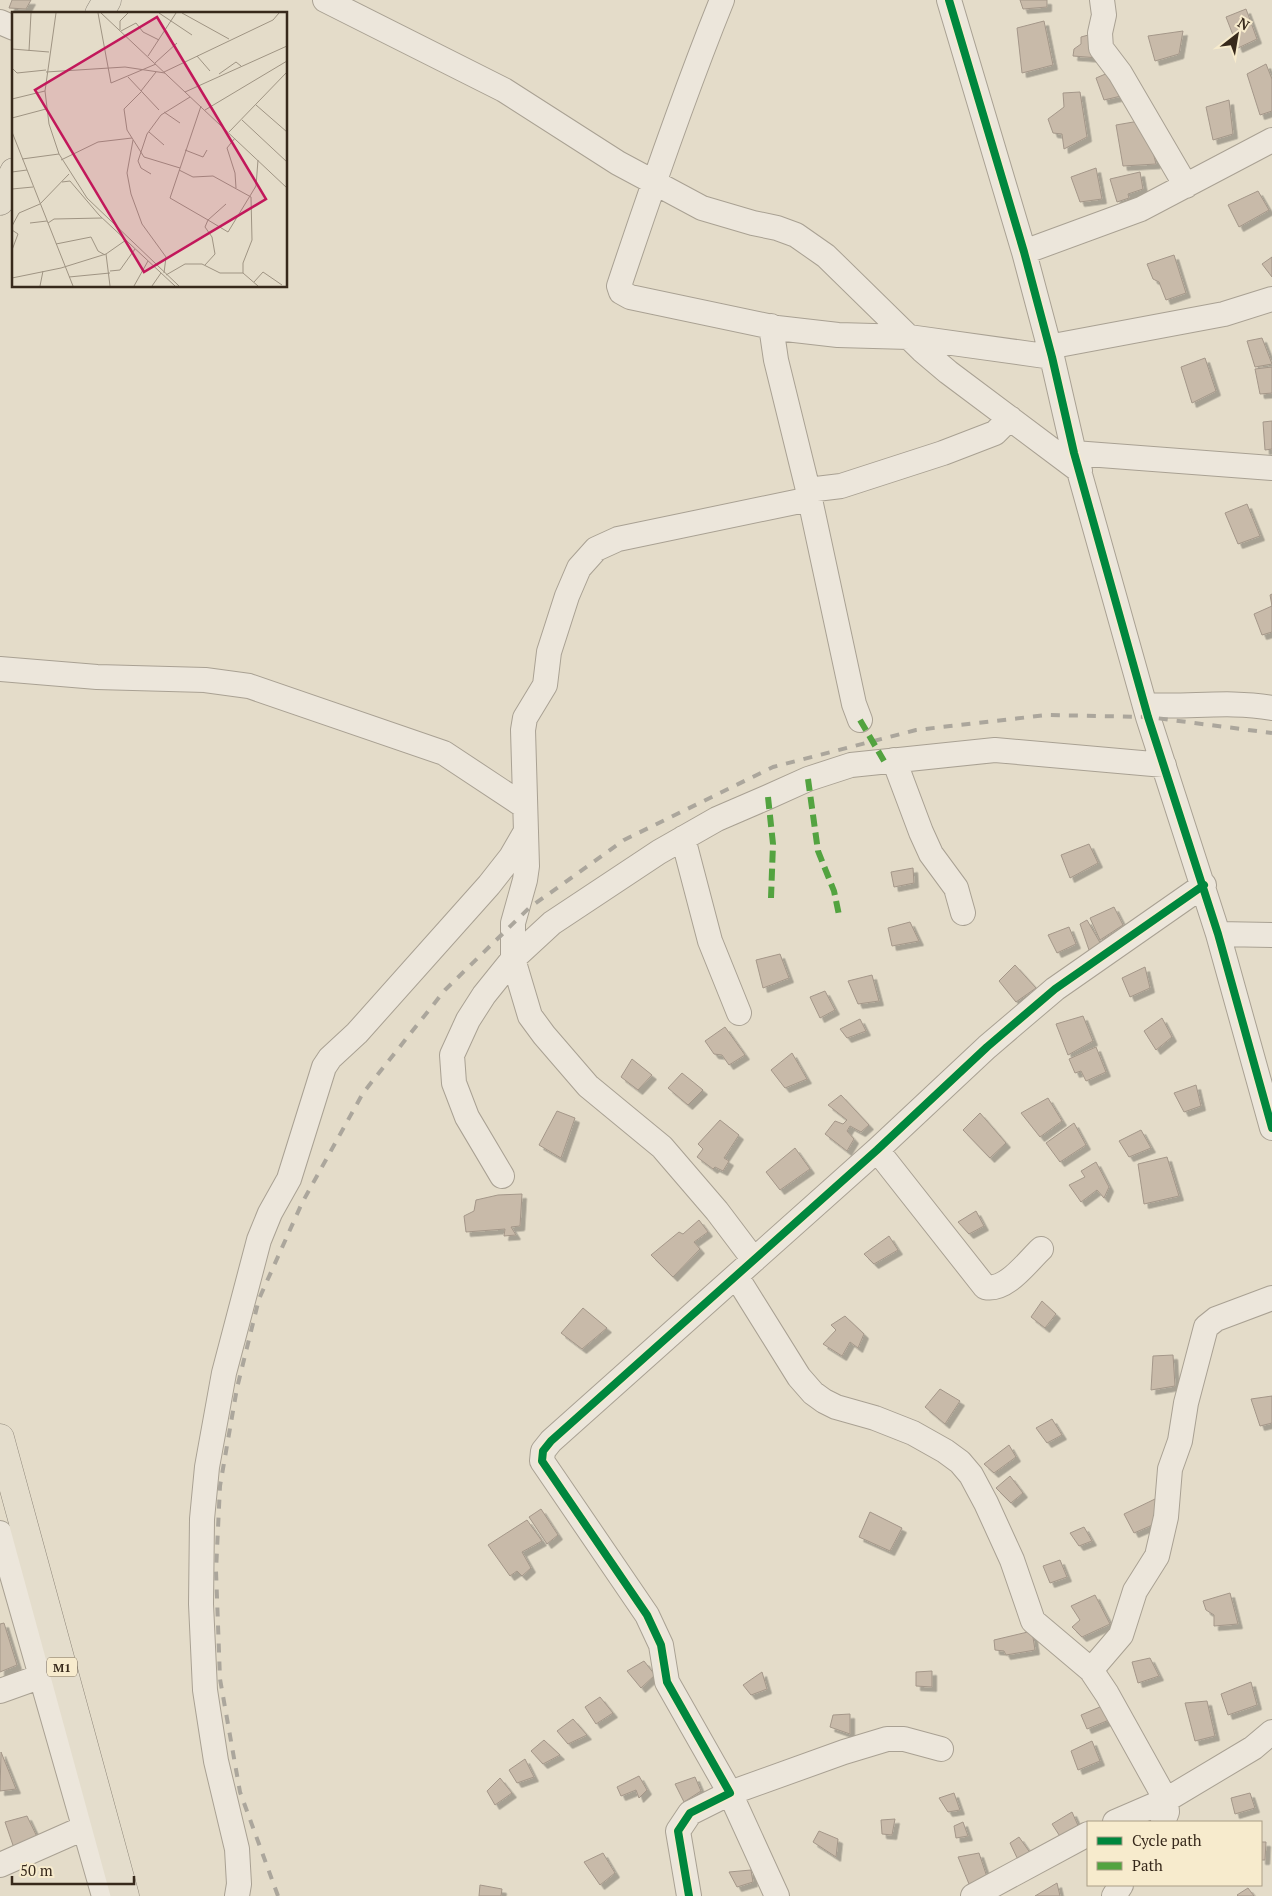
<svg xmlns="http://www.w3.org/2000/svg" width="1272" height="1896" viewBox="0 0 1272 1896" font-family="'PT Serif',serif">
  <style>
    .building { fill: #c8baa9; stroke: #a49789; filter: url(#shadow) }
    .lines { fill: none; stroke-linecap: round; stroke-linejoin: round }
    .minor-casing { stroke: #a9a193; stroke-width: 26 }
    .major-casing { stroke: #8e8679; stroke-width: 29 }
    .minor { stroke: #ece6db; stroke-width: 24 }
    .major { stroke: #e4ddcc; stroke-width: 28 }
    .rail { stroke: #aba69c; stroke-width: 4; stroke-dasharray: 9 9; stroke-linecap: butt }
    .quiet { stroke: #53a340; stroke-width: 6; stroke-dasharray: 12 6; stroke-linecap: butt }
    .cycleway-casing { stroke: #f7ebcd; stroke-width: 11 }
    .cycleway { stroke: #00873e; stroke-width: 8 }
    .labels { text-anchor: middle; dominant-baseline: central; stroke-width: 4.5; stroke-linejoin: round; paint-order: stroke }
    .shield { fill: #f7ebcd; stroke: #716350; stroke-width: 1 }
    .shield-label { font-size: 12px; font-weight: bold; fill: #37291b }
    .inset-road { fill: none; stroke: #9f9483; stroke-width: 1 }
    .view { fill: #c2185b; fill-opacity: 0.15; stroke: #c2185b; stroke-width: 2.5 }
    .inset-edge { fill: none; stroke: #37291b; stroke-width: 2.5 }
  </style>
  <defs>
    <filter id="shadow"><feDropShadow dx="4.5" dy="4.5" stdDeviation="0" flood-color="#0004"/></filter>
  </defs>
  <rect width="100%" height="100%" fill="#e4dcc9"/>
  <!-- building -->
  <path class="building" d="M12,0h19l-5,9 -17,-1z
    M1020,0h27v7l-24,2z
    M1246,9l11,30 -19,9 -12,-31z
    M1044,21l9,44 -31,8 -5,-45z
    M1183,31l-4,23 -24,7 -7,-25z
    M1092,34l7,24 -26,-2 1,-7 7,-5v-7z
    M1266,64l6,15v32l-12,4 -13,-41z
    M1115,70l6,26 -17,4 -8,-22z
    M1080,92l7,45 -23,12 -2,-15 -9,-1 -5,-14 16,-12 -1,-14z
    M1229,100l4,34 -20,6 -7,-33z
    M1145,120l11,44 -33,2 -7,-41z
    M1096,168l6,31 -22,3 -9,-25z
    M1140,172l3,17 -15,5 1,4 -12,4 -7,-23z
    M1258,191l11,19 -30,17 -11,-22z
    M1174,255l12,38 -20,7 -7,-18 -6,-3 -6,-15z
    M1272,257v20l-10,-13z
    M1262,338l10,26 -17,3 -8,-26z
    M1205,358l11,33 -24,12 -11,-36z
    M1272,367v26l-12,1 -5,-25z
    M1272,421v28l-7,1 -2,-28z
    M1247,504l13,32 -22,8 -13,-31z
    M1272,594v38l-10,3 -8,-21 18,-8 -2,-11z
    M1089,844l9,19 -28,15 -9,-23z
    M913,868l1,15 -20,4 -3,-15z
    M1114,907l9,18 -23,15 -10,-22z
    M1087,920l15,26 -13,4 -9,-26z
    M910,922l9,19 -27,5 -4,-18z
    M1069,927l7,17 -19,9 -9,-18z
    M780,954l9,24 -26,10 -7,-28z
    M1015,965l21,23 -20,14 -17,-21z
    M1145,967l5,21 -20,9 -8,-19z
    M872,975l7,26 -21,3 -10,-23z
    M825,991l10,19 -15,8 -10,-21z
    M1083,1016l10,25 -25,14 -12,-31z
    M1162,1018l10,19 -16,13 -12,-19z
    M860,1019l6,12 -19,7 -7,-9z
    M725,1027l20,28 -16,10 -7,-10 -8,-1 -9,-13z
    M1096,1047l10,25 -20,9 -5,-10 -6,2 -6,-14z
    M792,1053l15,26 -22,9 -14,-18z
    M632,1059l20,16 -14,15 -17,-13z
    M682,1073l21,17 -15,15 -20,-17z
    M1196,1085l5,21 -17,6 -10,-19z
    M841,1095l28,30 -8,7 -11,-6 -3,5 7,8 -7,12 -22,-17 10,-13 8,3 4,-4 -19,-15z
    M1048,1098l14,23 -22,16 -19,-24z
    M557,1111l18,7 -14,40 -22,-13z
    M980,1113l26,30 -16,15 -27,-28z
    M720,1120l19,15 -15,23 5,3 -6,10 -8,-4 -2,2 -16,-12 6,-8 -5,-5z
    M1074,1123l12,22 -26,17 -14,-19z
    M1141,1130l10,18 -22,9 -10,-16z
    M795,1148l15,21 -30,21 -14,-18z
    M1167,1157l12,39 -35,8 -6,-40z
    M1096,1162l13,25 -5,11 -7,-8 -16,12 -12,-17 16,-8 -4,-6z
    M522,1194l-2,32 -9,1 5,8 -12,1 1,-7 -39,3 -2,-16 10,-5 2,-11 22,-5z
    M976,1211l8,15 -15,8 -11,-12z
    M699,1220l9,12 -14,10 6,7 -27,28 -22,-22 28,-23 4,2z
    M889,1236l9,14 -24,14 -10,-10z
    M1042,1301l14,13 -11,14 -14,-11z
    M583,1308l24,20 -25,21 -21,-16z
    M845,1316l19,18 -6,14 -8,-6 -8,14 -19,-12 13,-14 -5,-5z
    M1173,1355l2,31 -24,4 2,-34z
    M940,1389l20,12 -15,23 -20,-17z
    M1272,1396v27l-12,3 -9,-27z
    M1052,1419l10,16 -15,8 -11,-15z
    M1009,1445l7,12 -22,16 -10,-9z
    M1010,1476l13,17 -12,10 -15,-15z
    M1155,1499l9,21 -30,13 -10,-19z
    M541,1509l17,26 -11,9 -18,-27z
    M870,1512l32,16 -12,23 -31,-14z
    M527,1520l15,21 -20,11 9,16 -9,8 -5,-5 -7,5 -22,-31z
    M1084,1527l8,14 -13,5 -9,-13z
    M1060,1560l7,17 -17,6 -7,-17z
    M1230,1593l8,31 -24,2v-11l-8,-5 -3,-9z
    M1095,1595l15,29 -28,13 -10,-10 8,-7 -9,-14z
    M4,1623l13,42 -17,7v-48z
    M1032,1631l3,19 -29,5 -2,-4 -9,-1 -1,-10z
    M1150,1658l9,18 -21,7 -6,-21z
    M644,1661l11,14 -14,13 -14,-17z
    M932,1671v16l-16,-1v-14z
    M762,1672l5,17 -16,6 -8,-10z
    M1251,1682l6,23 -29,10 -7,-21z
    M600,1697l13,16 -17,11 -11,-17z
    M1207,1701l8,35 -20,5 -10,-38z
    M1107,1704l7,14 -27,11 -6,-14z
    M850,1714v20l-20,-7 3,-12z
    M573,1719l14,16 -19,9 -11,-13z
    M544,1740l16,15 -17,9 -12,-13z
    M1092,1741l8,20 -22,9 -7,-19z
    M1,1752l15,37 -16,2z
    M525,1759l9,18 -17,6 -8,-13z
    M639,1776l8,14 -8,8 -3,-8 -15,6 -4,-9z
    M695,1777l6,14 -17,11 -9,-18z
    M500,1778l12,15 -17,12 -8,-14z
    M954,1793l6,17 -12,2 -9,-14z
    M1250,1793l5,15 -20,6 -4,-16z
    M1072,1812l8,18 -17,11 -11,-17z
    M27,1816l13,27 -24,11 -11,-32z
    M895,1819l-3,16 -10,-1 -1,-14z
    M963,1822l5,14 -12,2 -2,-12z
    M819,1831l19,8 -2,18 -23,-15z
    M1019,1837l12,17 -11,10 -10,-21z
    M1261,1842h5l-1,18h-4z
    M603,1853l12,20 -15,12 -16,-23z
    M979,1853l8,24 -18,7 -11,-27z
    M751,1870l2,12 -16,5 -8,-15z
    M1057,1883l3,13h-25z
    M480,1885l22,4 -1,7h-22z
    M1248,1888l6,8h-16l-1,-1z"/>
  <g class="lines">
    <!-- minor casing -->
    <g class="minor-casing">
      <path id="minor" d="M325,0l179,90 114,73 84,45 51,15 24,5 19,7 30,21 96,94 26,22 132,99
        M722,0c-38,94 -71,190 -103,286l2,6 9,5 147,31 61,7 71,2 143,20
        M949,0l75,252 28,105 22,96 74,264 70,217 54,194
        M1102,0l2,15 -4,18 1,15 19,25 66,113
        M0,22l14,6
        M1024,252l117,-43 131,-69
        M771,326l5,34 32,130 46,214 6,16
        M1048,347l176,-33 48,-15
        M1074,453l198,15
        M808,490l33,-4 102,-33 52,-20 15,-15
        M0,669l97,8 108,3 44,6 195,67 80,53
        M1145,705c44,3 82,-5 127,3
        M894,760l27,72 10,22 25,34 7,25
        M683,838l27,103 29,72
        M1218,934l54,1
        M877,1150l108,137c21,5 42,-25 56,-38
        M502,1176l-35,-59 -13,-34 -2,-28 16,-35 16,-25 29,-36 39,-36 107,-71 58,-33 51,-22 40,-18 43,-14 144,-15 169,15
        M754,1260l-37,-49 -55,-64 -74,-61 -44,-51 -14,-19 -17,-57v-36l12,-43 2,-14 -4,-136 2,-12 20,-33 4,-33 18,-56 12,-28 17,-19 22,-10 192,-40
        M736,1276l63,101 14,16 11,8 12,6 39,11 38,15 32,18 15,11 11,13 15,28 26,57 21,61 58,49 16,24 59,106 1,12 -4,10
        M0,1533l104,363
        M1091,1670l30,-35 14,-44 22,-35 9,-39 4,-48 10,-28 6,-38 20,-76 10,-8 56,-21
        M0,1691l42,-15
        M1115,1822l51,-22 87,-52 19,-16
        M0,1865l86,-38
        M237,1896l2,-12 -2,-35 -21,-88 -11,-71 -4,-86 1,-85 5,-52 17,-94 35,-133 11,-27 19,-34 35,-112 6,-9 27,-25 132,-148 22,-28 15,-26
        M689,1896l-11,-65 12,-18 40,-20 -63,-111 -6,-37 -14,-30 -105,-154 1,-10 8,-10 326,-291 110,-103 68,-58 149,-104
        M777,1896l-47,-103 114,-41 43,-13h17l37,10
        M973,1896l115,-62
        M1114,1896l7,-11"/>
    </g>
    <!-- major casing -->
    <g class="major-casing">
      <path id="major" d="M99,14l8,-14
        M0,201l14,-29
        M0,1438l125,458"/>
    </g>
    <!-- minor -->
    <use href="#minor" class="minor"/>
    <!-- major -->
    <use href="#major" class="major"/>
    <!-- rail -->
    <path class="rail" d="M278,1896l-38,-104 -20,-113 -4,-108 4,-85 17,-98 22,-89 43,-96 61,-110 82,-103 84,-82 95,-68 149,-73 143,-37 131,-15 101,2 124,16"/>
    <!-- quiet -->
    <path class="quiet" d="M860,720l24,41
      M808,779l10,72 16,40 5,24
      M768,797l5,47 -2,54"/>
    <!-- cycleway casing -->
    <g class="cycleway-casing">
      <path id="cycleway" d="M949,0l75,252 28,105 22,96 74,264 70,217 54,194
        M689,1896l-11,-65 12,-18 40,-20 -63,-111 -6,-37 -14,-30 -105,-154 1,-10 8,-10 326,-291 110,-103 68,-58 149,-104"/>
    </g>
    <!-- cycleway -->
    <use href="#cycleway" class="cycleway"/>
  </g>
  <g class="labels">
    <!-- shield labels -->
    <rect class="shield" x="47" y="1657.5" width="30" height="19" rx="4"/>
    <g class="shield-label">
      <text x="62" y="1667">M1</text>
    </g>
  </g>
  <!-- overview -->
  <g transform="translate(12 12)">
    <rect width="275" height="275" fill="#e4dcc9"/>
    <path class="inset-road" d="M44,1l-11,78 4,33 10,30 28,44 92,88M86,1l13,70 45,-19M89,1l186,175M147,1l33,22M170,1l47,26M108,18v-9l8,-8M109,19l15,-8 7,9 16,8M0,37l37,3M17,39l2,-38M136,44l28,-43M185,44l13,15M143,51l22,-20M0,56l5,5 29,-3M34,60l79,-5 40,6M152,60l109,-52 6,-7M207,62l17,-12 5,4M116,65l31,33M129,79l15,-19M129,80l-17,17 3,21 17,27 36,11M173,80l102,-46M0,87l33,-8M244,93l31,27M189,94l-31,92 38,22 -3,7 7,10 3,17 -10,11M193,98l82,-49M152,100l16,11M0,106l34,-9M230,108l45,42M0,120l61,154M137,120l15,13M217,120l58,-60M223,126l-8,10 8,25 1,15M121,128l-6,33 4,21 11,30 24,33 -2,16M173,138l18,7 4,-7M10,147l37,-5M49,148l37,-18 34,-4M167,158l14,7 20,-1 38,21 1,43 -9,23v10M0,160l15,-2M139,162l-10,-6 -3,-7 9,-27 14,-19 29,-18M50,170l8,-1 29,34 76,71M0,177l21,-2M214,192l-18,16 20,12 28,-46 2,-26M18,211l17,-2M36,211l6,-4 48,-1M0,214l7,-13 21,-9 29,-30M0,218l6,4 -6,16M44,232l35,-7 7,14 7,4M94,242l4,32M98,259l10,-1 15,-21M154,263l19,-11h17l18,9h23l15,13M57,265l41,-4M0,266l49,-10 45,-14 20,-14M242,270l9,-10 19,13M28,274l3,-15M122,274l14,-25M140,274l9,-13"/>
    <path class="view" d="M145,5l109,182 -122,73 -109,-182z"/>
    <rect width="275" height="275" class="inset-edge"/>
  </g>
  <!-- legend -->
  <rect x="1087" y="1821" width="175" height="65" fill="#f7ebcd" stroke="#aa9d86"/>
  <rect x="1097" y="1837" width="25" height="8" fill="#00873e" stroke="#aa9d86"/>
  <text x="1132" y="1846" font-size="15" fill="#37291b">Cycle path</text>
  <rect x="1097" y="1862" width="25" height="8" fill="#53a340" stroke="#aa9d86"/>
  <text x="1132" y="1871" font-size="15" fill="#37291b">Path</text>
  <!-- north arrow -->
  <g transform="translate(1237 35) rotate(31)" stroke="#f7ebcd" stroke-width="4" paint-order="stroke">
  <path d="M0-4L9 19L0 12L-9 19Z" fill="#37291b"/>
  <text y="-8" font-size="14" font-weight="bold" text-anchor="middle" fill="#37291b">N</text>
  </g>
  <!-- scale -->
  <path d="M12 1876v8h122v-8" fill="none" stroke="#37291b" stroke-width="2.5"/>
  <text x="20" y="1876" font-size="15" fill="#37291b" stroke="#f7ebcd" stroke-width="4" paint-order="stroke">50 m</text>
</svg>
